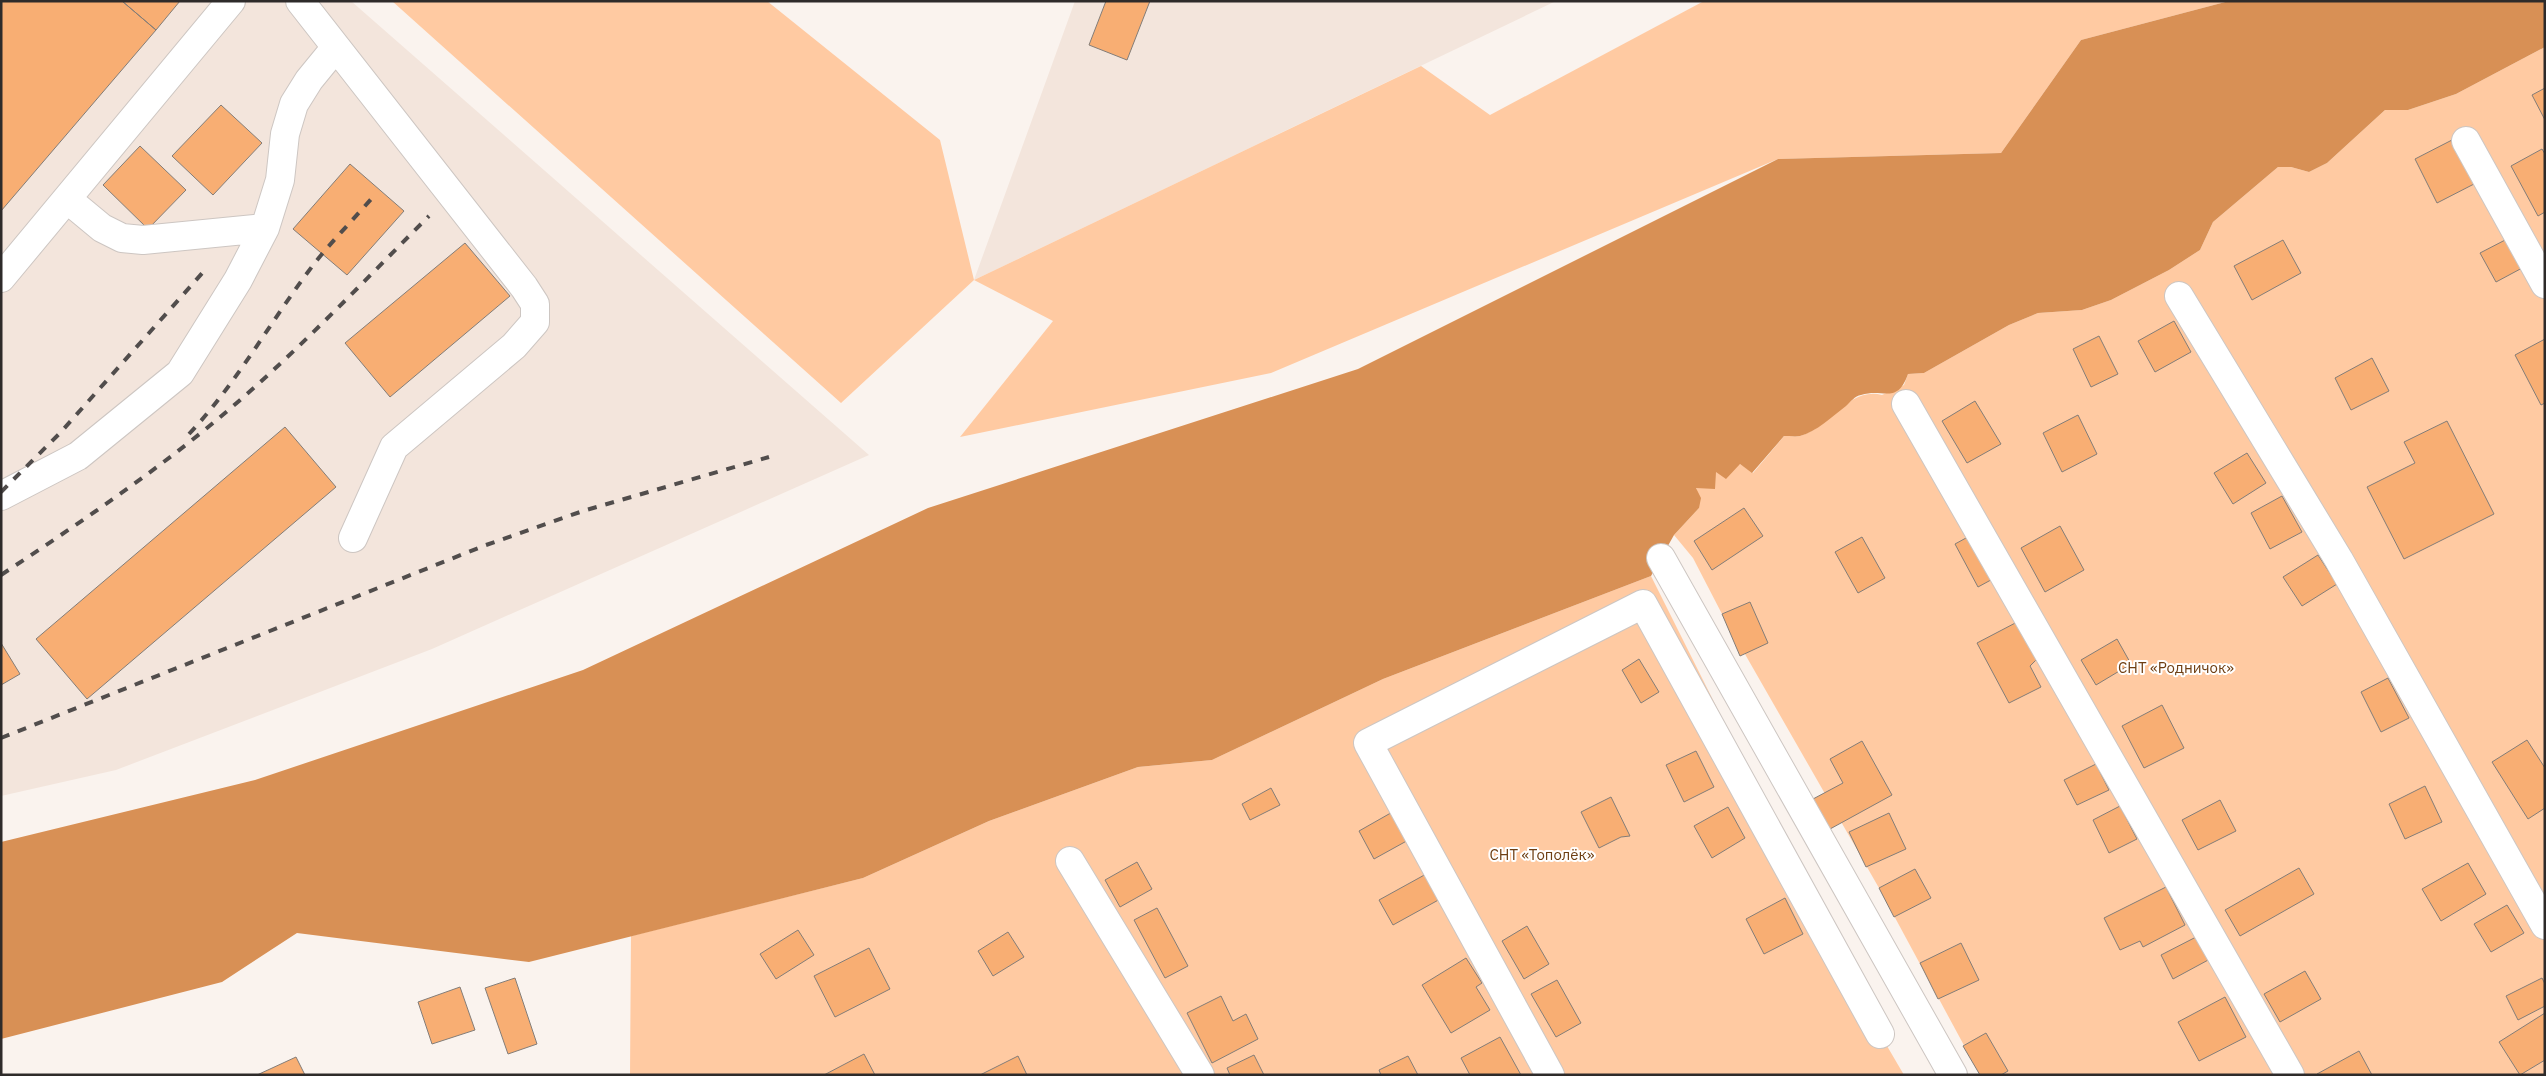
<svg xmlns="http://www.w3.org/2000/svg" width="2546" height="1076" viewBox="0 0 2546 1076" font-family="'IBM Plex Sans',sans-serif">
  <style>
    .built { fill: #f3e5dc }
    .green { fill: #ffcaa2 }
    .water { fill: #d89055 }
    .building { fill: #f8ae73; stroke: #837d78 }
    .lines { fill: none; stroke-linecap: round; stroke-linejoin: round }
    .minor-casing { stroke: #cdc6c2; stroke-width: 30 }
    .minor { stroke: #fff; stroke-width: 28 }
    .rail { stroke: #514d4c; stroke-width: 4; stroke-dasharray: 9 9; stroke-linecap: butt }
    .labels { text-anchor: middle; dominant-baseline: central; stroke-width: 4; stroke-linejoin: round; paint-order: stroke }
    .park-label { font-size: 15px; fill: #6e3e12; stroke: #fff }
  </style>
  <rect width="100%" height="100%" fill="#faf3ee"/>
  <!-- built -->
  <path class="built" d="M1,1h350l518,454 -437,194 -316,121 -115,26z
    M1075,1h481l-582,279z"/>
  <!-- green -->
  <path class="green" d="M392,1h375l173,139 34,140 447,-214 69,49 214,-114h525l-148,39 -80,113 -223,6 -507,214 -311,64 93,-116 -79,-41 -133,123z
    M2545,47v1028h-565l-101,-187 -157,-274 -29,-56 -19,-23 25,-27 -3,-21 20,-15 24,-8 13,9 32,-38c4,1 11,2 15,1 30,-8 49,-50 82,-41l22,-10 4,-11 16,-1 85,-48 29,-12 44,-3 29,-10 58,-30 31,-20 13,-28 65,-55h13l18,5 18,-9 58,-53h23l48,-16z
    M1651,576l229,458 24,41h-1274l1,-139 232,-58 126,-57 149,-54 74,-7 171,-81z"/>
  <!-- water -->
  <path class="water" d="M2229,1h316v46l-89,47 -48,16h-23l-58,53 -18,9 -18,-5h-13l-65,55 -13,28 -31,20 -58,30 -29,10 -44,3 -29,12 -85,48 -16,1c-11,31 -24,14 -47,21 -6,1 -11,7 -15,11 -13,10 -30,26 -46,30 -4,1 -11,0 -16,0l-32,37 -12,-9 -14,15 -10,-7 -1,17 -19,-1 5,10 -2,10 -25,27 -23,41 -268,103 -171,81 -74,7 -149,54 -126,57 -334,84 -232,-29 -75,49 -221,57v-197l254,-62 328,-110 345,-162 430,-139 420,-210 223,-6 80,-113z"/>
  <!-- building -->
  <path class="building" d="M1,1h121l34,29 -155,181z
    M122,1h58l-24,29z
    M1106,1h44l-23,59 -38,-15z
    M2545,88v32l-13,-25z
    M221,105l41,38 -49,52 -41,-39z
    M2452,140l22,44 -37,19 -22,-44z
    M140,146l46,44 -38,39 -45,-44z
    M2542,149l3,5v58l-7,4 -27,-50z
    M350,164l54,47 -57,64 -54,-46z
    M2509,238l15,29 -28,15 -16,-29z
    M2283,240l18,33 -49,27 -18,-34z
    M465,243l45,53 -120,101 -45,-54z
    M2174,321l17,31 -36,20 -17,-31z
    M2099,336l19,38 -27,13 -18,-38z
    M2545,339v64l-4,2 -26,-50z
    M2372,358l17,33 -38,19 -16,-32z
    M1975,401l26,43 -34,19 -25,-42z
    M2078,415l19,39 -35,18 -19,-39z
    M2447,421l47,93 -90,45 -37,-72 48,-24 -11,-21z
    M285,427l51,60 -249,212 -51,-60z
    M2247,453l19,30 -33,21 -19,-31z
    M2282,496l20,36 -32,17 -19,-36z
    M1744,508l19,28 -51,34 -18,-29z
    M2060,526l24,44 -39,22 -24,-44z
    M1977,532l23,43 -22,12 -23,-43z
    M1862,537l23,41 -27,15 -23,-41z
    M2318,555l19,29 -35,22 -19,-29z
    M1750,602l18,41 -28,13 -18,-42z
    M2021,620l19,36 -10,10 11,21 -32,16 -32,-60z
    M2117,639l14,25 -35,21 -15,-25z
    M1,643l19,31 -19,11z
    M1639,659l20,33 -18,11 -19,-33z
    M2388,678l21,40 -28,14 -20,-40z
    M2162,705l22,43 -40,20 -22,-42z
    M2527,740l18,28v40l-17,11 -36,-57z
    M1862,741l30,54 -62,34 -17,-30 30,-16 -13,-24z
    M1696,751l18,36 -30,15 -18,-37z
    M2096,764l13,26 -32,15 -13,-25z
    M2425,786l17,36 -37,17 -16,-35z
    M1271,788l9,17 -30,15 -8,-16z
    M1611,797l19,39 -9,1 -22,11 -18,-36z
    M2220,800l16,31 -38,19 -16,-30z
    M2120,806l17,33 -28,14 -16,-33z
    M1728,807l17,31 -33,20 -18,-32z
    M1396,810l16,28 -38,21 -15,-28z
    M1889,813l17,36 -40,18 -17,-35z
    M1137,862l15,27 -32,18 -15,-27z
    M2468,863l18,31 -45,27 -19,-32z
    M2299,868l15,26 -74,42 -15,-26z
    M1915,869l16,29 -37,19 -15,-29z
    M1428,873l14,25 -49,27 -14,-25z
    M2166,887l19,38 -42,22 -3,-6 -20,9 -16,-32z
    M1785,898l18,36 -39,20 -18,-35z
    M2507,905l17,28 -33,19 -17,-28z
    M1157,908l31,58 -23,12 -31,-58z
    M1527,926l22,38 -25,15 -22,-38z
    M798,930l16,25 -38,24 -16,-25z
    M1008,932l16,25 -31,19 -15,-25z
    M2198,936l12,23 -37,20 -12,-24z
    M1961,943l18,37 -41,19 -18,-36z
    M869,948l21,41 -55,28 -21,-41z
    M1466,958l16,25 -6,4 14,23 -39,23 -29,-48z
    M2305,971l16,28 -41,23 -16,-28z
    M515,978l22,66 -29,10 -23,-66z
    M2542,978l3,6v22l-27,14 -12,-24z
    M1557,980l24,43 -25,14 -25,-43z
    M460,987l15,43 -43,14 -14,-42z
    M1221,996l12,25 13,-7 12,25 -46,24 -25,-50z
    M2225,997l21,40 -47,24 -21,-39z
    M2545,1013v47l-25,15 -21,-33z
    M1986,1033l22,38 -7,4h-21l-17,-29z
    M1500,1037l21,38h-51l-9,-17z
    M2359,1051l13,24h-55v-1z
    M864,1054l11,21h-51z
    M1254,1055l10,20h-34l-3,-7z
    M1018,1056l9,19h-47z
    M1408,1056l10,19h-37l-2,-5z
    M296,1057l9,18h-48z"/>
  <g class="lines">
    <!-- minor casing -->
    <g class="minor-casing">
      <path id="minor" d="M300,1l224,286 11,17v18l-21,24 -120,101 -41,91
        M2466,141l79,143
        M67,199l35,29 20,10 21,2 122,-12
        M1,278l230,-277
        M2179,296l160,264 206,365
        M1906,404l384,671
        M1,496l77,-40 102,-83 58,-93 27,-52 15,-48 5,-46 9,-30 15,-24 27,-33
        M1661,558l292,517
        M1070,861l130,214
        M1550,1075l-182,-332 275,-139 237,430"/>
    </g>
    <!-- minor -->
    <use href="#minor" class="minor"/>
    <!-- rail -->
    <path class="rail" d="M189,434c49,-52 82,-114 125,-170 18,-23 39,-44 58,-66
      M1,492l60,-60 144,-162
      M1,575c77,-51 153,-102 224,-162 72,-61 137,-130 204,-197
      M1,738l485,-193 97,-34 186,-54"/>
  </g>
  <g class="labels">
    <!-- park labels -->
    <g class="park-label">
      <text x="2176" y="667">СНТ «Родничок»</text>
      <text x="1542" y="854">СНТ «Тополёк»</text>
    </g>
  </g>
  <!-- border -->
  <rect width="2546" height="1076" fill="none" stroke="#2e2b2a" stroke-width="5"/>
</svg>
